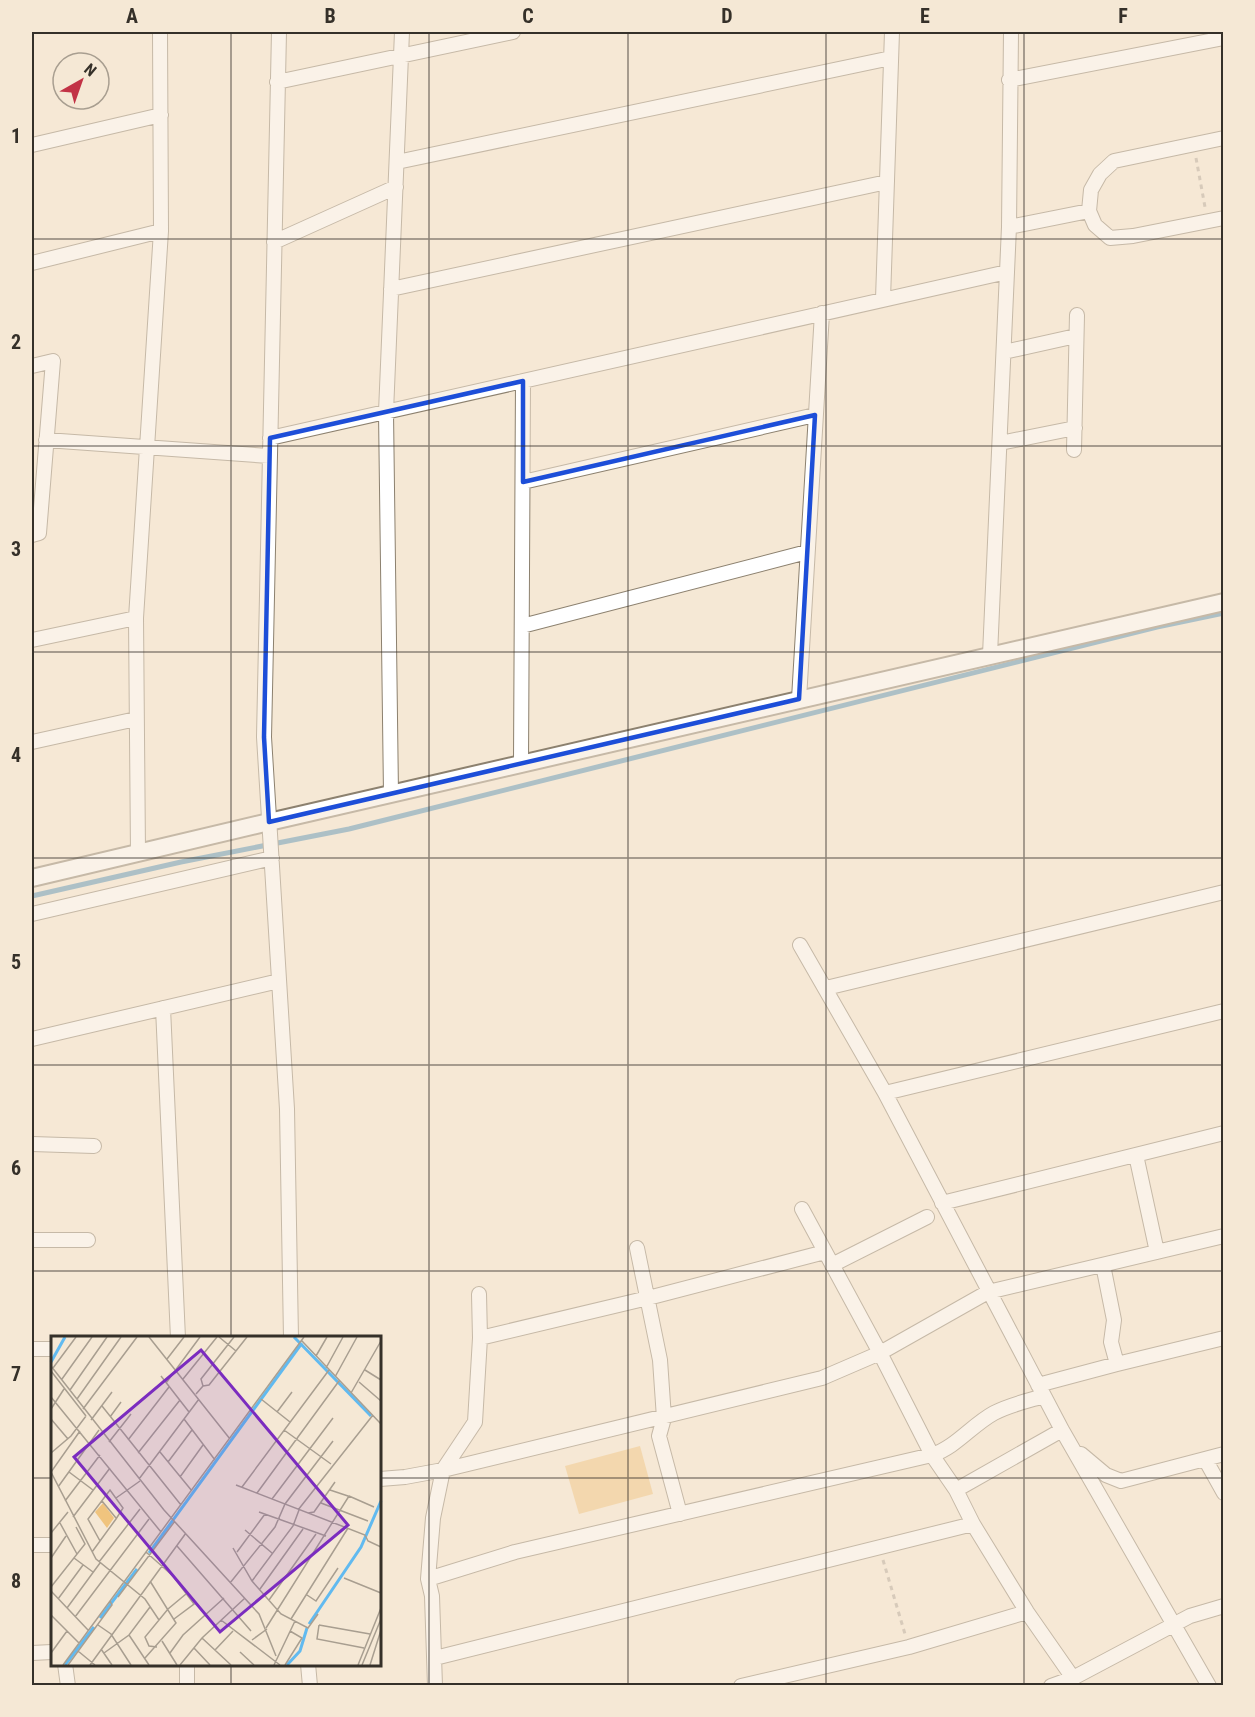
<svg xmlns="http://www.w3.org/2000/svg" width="1255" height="1717" viewBox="0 0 1255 1717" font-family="'Roboto Condensed',sans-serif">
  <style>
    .green { fill: #f0c47e }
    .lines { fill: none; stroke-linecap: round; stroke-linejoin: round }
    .stream { stroke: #5491b4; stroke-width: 5 }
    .minor-casing { stroke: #8c816f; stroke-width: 16 }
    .tertiary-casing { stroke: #8c816f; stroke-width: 20 }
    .path { stroke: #b2a799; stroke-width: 3; stroke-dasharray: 4.5 4.5; stroke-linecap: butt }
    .minor { stroke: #fff; stroke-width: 14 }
    .tertiary { stroke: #fff; stroke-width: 16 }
    .marked { fill: none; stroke: #1d4ed8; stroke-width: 4.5; stroke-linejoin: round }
    .grid { fill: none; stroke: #353029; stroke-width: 1.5; stroke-opacity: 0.55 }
    .inset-river { fill: none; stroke: #61baf0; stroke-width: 3 }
    .inset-road { fill: none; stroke: #a89e90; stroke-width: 1.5 }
    .view { fill: #7b2cbf; fill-opacity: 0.15; stroke: #7b2cbf; stroke-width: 3 }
    .inset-edge { fill: none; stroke: #353029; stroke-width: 3 }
    .neatline { fill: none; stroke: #353029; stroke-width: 2 }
    .grid-label { font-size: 20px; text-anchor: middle; font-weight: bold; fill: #353029 }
  </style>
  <rect width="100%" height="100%" fill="#f5e8d5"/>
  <!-- green -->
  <path class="green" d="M640,1446l13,48 -74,20 -14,-48z"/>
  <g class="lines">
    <!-- stream -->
    <path class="stream" d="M32,896l149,-34 168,-33 808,-202 67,-14"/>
    <!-- minor casing -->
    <g class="minor-casing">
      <path id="minor" d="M279,32l-15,705 23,372 4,229
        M1009,80l215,-42
        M277,82l236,-50
        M32,145l129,-30
        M397,162l494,-104
        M1089,211l6,14 15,13 23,-2 91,-18
        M1009,227l80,-16 2,-21 9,-16 14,-13 110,-23
        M274,242l122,-55
        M32,263l129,-32
        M391,289l496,-107
        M883,299l9,-267
        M1004,352l72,-16
        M32,366l21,-5 -14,172 -7,2
        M270,438l737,-166
        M46,440l223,16
        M1000,443l75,-15
        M1074,450l3,-135
        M523,482l292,-67
        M522,626l285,-74
        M32,640l104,-22
        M990,655l19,-428 2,-195
        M799,699l23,-386
        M32,742l104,-23
        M521,763l2,-382
        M391,794l-5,-382 16,-380
        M138,853l-2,-235 25,-387 -1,-199
        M32,914l240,-56
        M800,945l85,148 177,337 147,256
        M826,988l398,-96
        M163,1008l15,330
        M32,1039l247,-58
        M885,1093l339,-82
        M32,1144l62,2
        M1136,1155l21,97
        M942,1203l282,-70
        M802,1209l78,144 52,102 24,35 17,34 54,88 46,66
        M32,1240h56
        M637,1248l23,112 4,58 -5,18 21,78
        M832,1265l95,-48
        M1103,1265l11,55 -3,22 6,22
        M480,1338l168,-40 177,-46
        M32,1349h20
        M1038,1385l79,-21 107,-26
        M1081,1454l25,21 15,6 103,-27
        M1205,1459l19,34
        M380,1479l25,-2 38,-7 379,-92 58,-25 108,-61 236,-56
        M956,1490l106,-60
        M32,1545h20
        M428,1579l87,-27 417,-97c24,-8 40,-30 62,-42 15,-8 33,-12 50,-17
        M32,1653l20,-1
        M435,1658l538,-134
        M65,1664l3,22
        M308,1664l2,22
        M187,1686v-22
        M435,1686l-3,-90 -4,-17 5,-61 10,-48 32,-48 5,-84 -1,-44
        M741,1686l168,-39 118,-35
        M1051,1686l22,-8 117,-62 34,-10"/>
    </g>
    <!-- tertiary casing -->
    <g class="tertiary-casing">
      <path id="tertiary" d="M32,878l237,-56 955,-220"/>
    </g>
    <!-- path -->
    <path class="path" d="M1196,158l9,49
      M883,1560l22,74"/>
    <!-- minor -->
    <use href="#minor" class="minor"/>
    <!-- tertiary -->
    <use href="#tertiary" class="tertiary"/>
  </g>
  <!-- marked area -->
  <path d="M0 0H1255V1717H0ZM523,381v101l292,-67 -16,284 -530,123 -5,-85 6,-299z" fill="#f5e8d5" fill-opacity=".55" fill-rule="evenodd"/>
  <path class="marked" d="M523,381v101l292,-67 -16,284 -530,123 -5,-85 6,-299z"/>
  <!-- grid -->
  <path class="grid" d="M231,32v1306M429,32v1654M628,32v1654M826,32v1654M1024,32v1654M32,239h1192M32,446h1192M32,652h1192M32,858h1192M32,1065h1192M32,1271h1192M32,1478h20M380,1478h844M231,1664v22"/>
  <!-- overview -->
  <g transform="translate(51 1336)">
    <rect width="330" height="330" fill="#f5e8d5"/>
    <path d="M52,167l11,15 -7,10 -12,-16z" fill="#f0c47e"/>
    <path class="inset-river" d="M243,1l77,79M0,26l14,-25M98,217l153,-210M49,282l37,-49M258,288l52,-77 20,-46M14,329l29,-38M236,329l13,-14 7,-23"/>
    <path class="inset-road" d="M98,1l81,102M168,1l17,14M251,5l79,83M265,20l11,-19M116,23l17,-22M0,30l113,144 95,104 17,42M2,32l23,-31M275,32l17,-31M314,34l16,10M0,35l35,45M110,40l28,36M284,41l22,-40M11,43l30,-42M132,43l34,-42M308,46l22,19M115,47l34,-46M152,50l6,-1 38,-48M19,54l37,-53M300,57l30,-52M145,58l7,-8 -2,-7 33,-42M0,61l110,135M26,63l44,-62M210,63l29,23M51,70l79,99M0,73l13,-20M32,73l54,-72M226,76l15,-20M59,81l11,-15M0,83l17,20M133,83l31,41M40,84l21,-28M233,94l47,34M29,95l-29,41 45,87 49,40 14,21M77,104l41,-53M58,106l22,-28M109,116l32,39M0,117l20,-17 15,-20M87,117l42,-53M117,126l24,-32M18,136l24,18M129,141l23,-32M88,143l60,-80M185,149l129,50 3,6 13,6M7,151l41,-57M191,151l87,-117M279,154l18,6M206,157l82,-112M65,162l24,-17M221,163l61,-81M14,165l35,-46M51,165l14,17M270,167l47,18M247,174l75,-95M208,176l67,24M257,177l6,-1 21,-30M22,181l37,-49M9,187l17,31M194,194l27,23M0,197l17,-21M126,210l74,85M182,212l19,33 29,33 27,14 10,-14M41,216l24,-33 7,-11 -13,-18 -22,29 12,22M95,216l27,24 21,28 -20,15M186,216l28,-38M0,222l15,-22M23,222l19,14M48,226l41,-53M293,242l37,15M201,245l41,-55 6,-16M179,247l45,-56 10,-23 48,-63M0,251l34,-43 -9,-17M209,253l43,-60M0,255l37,39M256,259l9,6 22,-33M67,261l57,-76M7,263l25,-34M218,264l47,-66M16,272l33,-45M0,279l28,28M24,281l74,-98M240,283l57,-91M170,284l59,45M47,289l13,9 20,31M268,289l-2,14 47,9M268,289l51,9M215,292l83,-132 25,11M78,299l20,30M151,302l29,27M201,304l15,-11M111,305l15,24M106,311l-8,-1 -4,-9 23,-28 18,-15M143,312l16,17M50,313l11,16M164,314l18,-19M27,315l17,14M189,316l14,13M0,317l16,-22M53,317l25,-18 21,-28M119,317l13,-18 41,-37M94,322l31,-35 -26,-42M12,329l241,-328M17,329l44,-60 -2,-4M39,329l96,-132M129,329l22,-27 43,-40M223,329l21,-44M234,329l17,-27 -12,-7M307,329l23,-57M311,329l19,-46M319,329l11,-35"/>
    <path class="view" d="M150,14l147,175 -128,107 -146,-175z"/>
    <rect width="330" height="330" class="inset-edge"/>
  </g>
  <!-- border -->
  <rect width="1255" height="1717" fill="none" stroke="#f5e8d5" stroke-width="66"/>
  <!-- north arrow -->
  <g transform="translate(81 81) rotate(40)"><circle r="28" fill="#f5e8d5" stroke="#a89e90" stroke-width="1.5"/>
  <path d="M0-4.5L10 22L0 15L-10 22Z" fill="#c23245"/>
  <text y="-9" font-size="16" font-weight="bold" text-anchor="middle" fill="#353029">N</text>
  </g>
  <rect x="33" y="33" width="1189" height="1651" class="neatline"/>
  <g class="grid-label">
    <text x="132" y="23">A</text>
    <text x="330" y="23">B</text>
    <text x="528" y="23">C</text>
    <text x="727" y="23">D</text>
    <text x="925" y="23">E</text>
    <text x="1123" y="23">F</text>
    <text x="16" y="143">1</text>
    <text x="16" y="349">2</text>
    <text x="16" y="556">3</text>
    <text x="16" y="762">4</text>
    <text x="16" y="969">5</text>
    <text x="16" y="1175">6</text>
    <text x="16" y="1381">7</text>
    <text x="16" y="1588">8</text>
  </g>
</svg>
